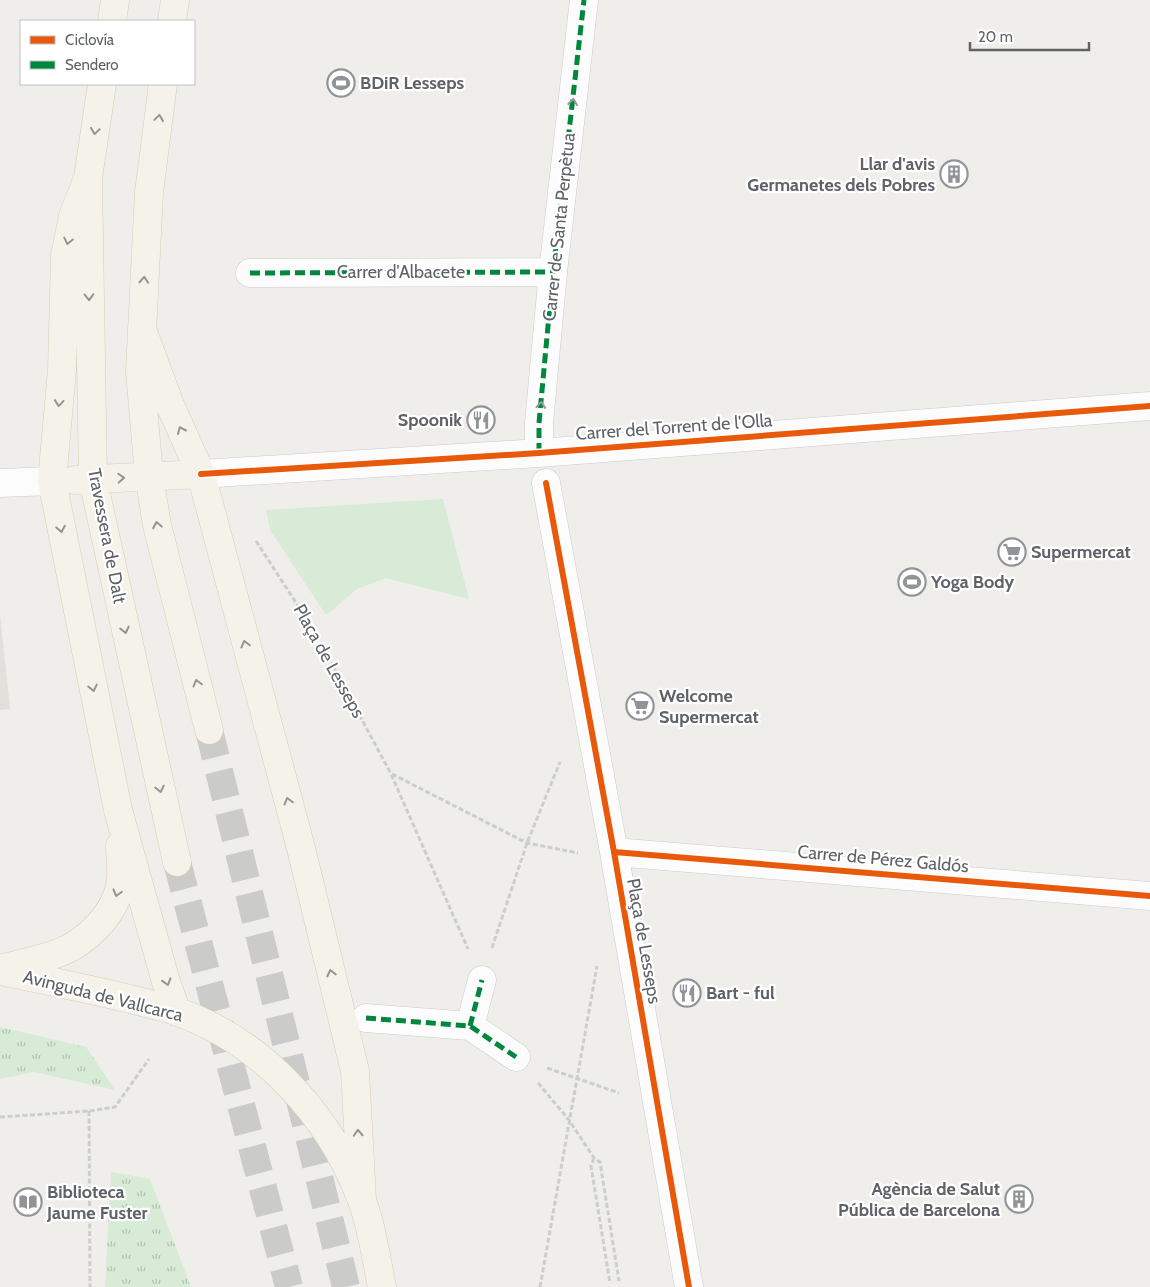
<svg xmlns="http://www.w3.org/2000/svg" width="1150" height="1287" viewBox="0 0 1150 1287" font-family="Cabin,sans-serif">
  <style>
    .education { fill: #e2e0da }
    .grass { fill: url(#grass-tufts) }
    .park { fill: #d8ebd6 }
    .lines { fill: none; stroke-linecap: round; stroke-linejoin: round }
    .major-tunnel { stroke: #cbcbca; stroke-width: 28; stroke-dasharray: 28 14; stroke-linecap: butt }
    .minor-casing { stroke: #cbcccc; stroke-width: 29 }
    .major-casing { stroke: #d7ceb8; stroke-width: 29 }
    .path { stroke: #cacfcc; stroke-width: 3; stroke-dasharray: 5 2.5; stroke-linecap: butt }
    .minor { stroke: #fdfcfc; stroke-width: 28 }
    .major { stroke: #f4f2e9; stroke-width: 28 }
    .quiet { stroke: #00873e; stroke-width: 5; stroke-dasharray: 10 5; stroke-linecap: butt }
    .cycleway-casing { stroke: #fff; stroke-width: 9 }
    .cycleway { stroke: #e8590c; stroke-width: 6 }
    .oneway { stroke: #96999c }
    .oneway2 { stroke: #939595 }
    .labels { text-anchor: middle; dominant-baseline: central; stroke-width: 4.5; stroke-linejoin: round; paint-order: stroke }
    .poi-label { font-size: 18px; font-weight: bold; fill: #5f6368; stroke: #fff; text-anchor: start }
    .street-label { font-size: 18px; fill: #5f6368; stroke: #fff }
  </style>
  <defs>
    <pattern id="grass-tufts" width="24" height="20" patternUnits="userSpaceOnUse" patternTransform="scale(1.25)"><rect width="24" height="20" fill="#d8ebd6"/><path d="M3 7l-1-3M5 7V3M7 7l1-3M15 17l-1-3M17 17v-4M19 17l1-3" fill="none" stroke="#b2c2b1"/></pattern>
  </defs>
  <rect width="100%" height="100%" fill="#efeeea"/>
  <!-- education -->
  <path class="education" d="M0,614l10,95 -10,1z"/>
  <!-- grass -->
  <path class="grass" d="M0,1027l86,20 29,43 -81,-18 -34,7z
    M111,1172l39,7 41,108h-86z"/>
  <!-- park -->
  <path class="park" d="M443,499l26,100 -83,-21 -29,11 -31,26 -56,-85 -4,-20z"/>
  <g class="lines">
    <!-- major-tunnel -->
    <path class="major-tunnel" d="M209,730l137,557
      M177,862l112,425"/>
    <!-- minor casing -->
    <g class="minor-casing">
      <path id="minor" d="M250,273l303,-1
        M539,453v-30l14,-151 31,-272
        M201,474l338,-21 611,-47
        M0,483l52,-2
        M546,483l68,369 75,435
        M614,852l536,44
        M366,1018l104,8 46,31
        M470,1026l12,-46"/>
    </g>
    <!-- major casing -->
    <g class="major-casing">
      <path id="major" d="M112,21l3,-21
        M172,21l3,-21
        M102,84l-14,94 5,302 84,382
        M163,84l-14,108 -9,180 9,104 8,49 52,205
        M88,178l-15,38 -8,40 -3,114 -10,111 66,329 48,172 11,30
        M142,329l28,76 31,69 100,374 54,223 7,128
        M75,480l126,-6
        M0,969c19,-5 38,-9 56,-15 31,-11 63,-43 65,-76 1,-11 -1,-21 -1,-32
        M0,971c45,9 89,18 134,29 14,4 30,7 44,12 85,30 151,103 183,186 11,28 15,60 21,89"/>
    </g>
    <!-- path -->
    <path class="path" d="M256,541l59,91 76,142 77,175
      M392,774l135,69 51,10
      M492,948l35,-105 33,-81
      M547,1068l72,25
      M538,1083l31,37 25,38 6,4 19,119
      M89,1111l1,176
      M0,1117l89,-6 26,-4 34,-48
      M594,1158l-3,8 19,117
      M540,1287l57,-321"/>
    <!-- minor -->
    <use href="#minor" class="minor"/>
    <!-- major -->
    <use href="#major" class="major"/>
    <!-- quiet -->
    <path class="quiet" d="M250,273l303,-1
      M539,453v-30l14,-151 31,-272
      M366,1018l104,8 46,31
      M470,1026l12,-46"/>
    <!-- cycleway casing -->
    <g class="cycleway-casing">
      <path id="cycleway" d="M201,474l338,-21 611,-47
        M546,483l68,369 75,435
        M614,852l536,44"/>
    </g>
    <!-- cycleway -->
    <use href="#cycleway" class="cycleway"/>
  </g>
  <!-- one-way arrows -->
  <defs><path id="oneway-chevron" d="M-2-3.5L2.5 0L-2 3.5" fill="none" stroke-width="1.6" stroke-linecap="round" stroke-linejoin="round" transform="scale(1.25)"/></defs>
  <g class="oneway">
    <use href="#oneway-chevron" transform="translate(573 102) rotate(-83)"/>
    <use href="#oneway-chevron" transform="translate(541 405) rotate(-85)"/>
  </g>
  <g class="oneway2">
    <use href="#oneway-chevron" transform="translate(159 118) rotate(-82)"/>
    <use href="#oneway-chevron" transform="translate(95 131) rotate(98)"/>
    <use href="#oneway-chevron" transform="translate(68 241) rotate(102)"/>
    <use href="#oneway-chevron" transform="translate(144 280) rotate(-87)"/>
    <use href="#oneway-chevron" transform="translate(89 297) rotate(89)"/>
    <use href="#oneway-chevron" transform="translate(59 403) rotate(95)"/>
    <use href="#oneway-chevron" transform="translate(181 430) rotate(-114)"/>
    <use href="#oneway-chevron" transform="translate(121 478) rotate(-3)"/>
    <use href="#oneway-chevron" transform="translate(157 525) rotate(-101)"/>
    <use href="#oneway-chevron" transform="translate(61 529) rotate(79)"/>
    <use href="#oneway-chevron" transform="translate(125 630) rotate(77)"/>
    <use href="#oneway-chevron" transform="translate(245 644) rotate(-105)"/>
    <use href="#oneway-chevron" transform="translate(197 683) rotate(-105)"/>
    <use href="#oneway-chevron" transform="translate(93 688) rotate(78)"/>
    <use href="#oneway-chevron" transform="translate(160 789) rotate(77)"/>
    <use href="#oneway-chevron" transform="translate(288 801) rotate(-105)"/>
    <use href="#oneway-chevron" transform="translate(117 893) rotate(106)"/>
    <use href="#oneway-chevron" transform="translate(331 973) rotate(-103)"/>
    <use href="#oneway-chevron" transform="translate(167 982) rotate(73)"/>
    <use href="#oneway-chevron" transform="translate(358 1133) rotate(-93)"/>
  </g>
  <!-- icons -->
  <defs>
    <g id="stadium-ring" transform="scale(1.4375)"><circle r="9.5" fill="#fff" stroke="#919496" stroke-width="1.5"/><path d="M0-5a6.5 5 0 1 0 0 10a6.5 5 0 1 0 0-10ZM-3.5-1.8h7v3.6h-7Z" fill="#919496"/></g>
    <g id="building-ring" transform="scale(1.4375)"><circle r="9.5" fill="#fff" stroke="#919496" stroke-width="1.5"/><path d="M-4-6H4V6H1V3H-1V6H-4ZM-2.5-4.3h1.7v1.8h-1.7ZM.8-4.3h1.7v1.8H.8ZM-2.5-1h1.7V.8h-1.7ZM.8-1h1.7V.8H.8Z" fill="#919496"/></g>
    <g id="restaurant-ring" transform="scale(1.4375)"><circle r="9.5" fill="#fff" stroke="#919496" stroke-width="1.5"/><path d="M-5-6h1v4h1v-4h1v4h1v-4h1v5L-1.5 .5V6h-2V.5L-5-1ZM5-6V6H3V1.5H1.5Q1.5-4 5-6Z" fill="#919496"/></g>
    <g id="supermarket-ring" transform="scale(1.4375)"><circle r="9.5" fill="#fff" stroke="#919496" stroke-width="1.5"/><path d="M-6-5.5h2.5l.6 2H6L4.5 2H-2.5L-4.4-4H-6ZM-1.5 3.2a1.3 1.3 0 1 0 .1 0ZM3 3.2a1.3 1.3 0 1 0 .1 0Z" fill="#919496"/></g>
    <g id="library-ring" transform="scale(1.4375)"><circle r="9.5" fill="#fff" stroke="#919496" stroke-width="1.5"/><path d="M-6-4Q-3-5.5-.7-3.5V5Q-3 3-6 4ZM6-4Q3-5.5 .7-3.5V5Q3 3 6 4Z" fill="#919496"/></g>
  </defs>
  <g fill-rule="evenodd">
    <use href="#stadium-ring" x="341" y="83"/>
    <use href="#building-ring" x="954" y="174"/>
    <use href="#restaurant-ring" x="481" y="420"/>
    <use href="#supermarket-ring" x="1012" y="552"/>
    <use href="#stadium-ring" x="912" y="582"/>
    <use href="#supermarket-ring" x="640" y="706"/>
    <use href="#restaurant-ring" x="687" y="993"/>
    <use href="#building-ring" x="1019" y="1199"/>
    <use href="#library-ring" x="28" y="1202"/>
  </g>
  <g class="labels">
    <!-- poi labels -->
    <g class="poi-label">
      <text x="360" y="83">BDiR Lesseps</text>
      <text x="935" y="164" text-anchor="end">Llar d'avis<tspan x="935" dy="21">Germanetes dels Pobres</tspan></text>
      <text x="462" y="420" text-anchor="end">Spoonik</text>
      <text x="1031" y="552">Supermercat</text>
      <text x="931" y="582">Yoga Body</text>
      <text x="659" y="696">Welcome<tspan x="659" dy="21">Supermercat</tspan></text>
      <text x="706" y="993">Bart - ful</text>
      <text x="1000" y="1189" text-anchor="end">Agència de Salut<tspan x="1000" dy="21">Pública de Barcelona</tspan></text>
      <text x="47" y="1192">Biblioteca<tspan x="47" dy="21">Jaume Fuster</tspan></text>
    </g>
    <!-- street labels -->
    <g class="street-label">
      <text transform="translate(559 227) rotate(-84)">Carrer de Santa Perpètua</text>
      <text x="401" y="272">Carrer d'Albacete</text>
      <text transform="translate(674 427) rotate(-4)">Carrer del Torrent de l'Olla</text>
      <text transform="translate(107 536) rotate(79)">Travessera de Dalt</text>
      <text transform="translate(329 661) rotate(61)">Plaça de Lesseps</text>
      <text transform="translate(883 859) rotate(5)">Carrer de Pérez Galdós</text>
      <text transform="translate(644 941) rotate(80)">Plaça de Lesseps</text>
      <text transform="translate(103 996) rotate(14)">Avinguda de Vallcarca</text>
    </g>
  </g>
  <!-- legend -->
  <rect x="20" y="20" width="175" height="65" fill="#ffffff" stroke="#bfc1c3"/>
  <rect x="30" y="36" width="25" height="8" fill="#e8590c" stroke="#bfc1c3"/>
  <text x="65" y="45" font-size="15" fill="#5f6368">Ciclovía</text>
  <rect x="30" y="61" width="25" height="8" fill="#00873e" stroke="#bfc1c3"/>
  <text x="65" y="70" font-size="15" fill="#5f6368">Sendero</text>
  <!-- scale -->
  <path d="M970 42v8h119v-8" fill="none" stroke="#5f6368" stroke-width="2.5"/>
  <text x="978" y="42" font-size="15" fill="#5f6368" stroke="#ffffff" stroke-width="4" paint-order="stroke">20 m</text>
</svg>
